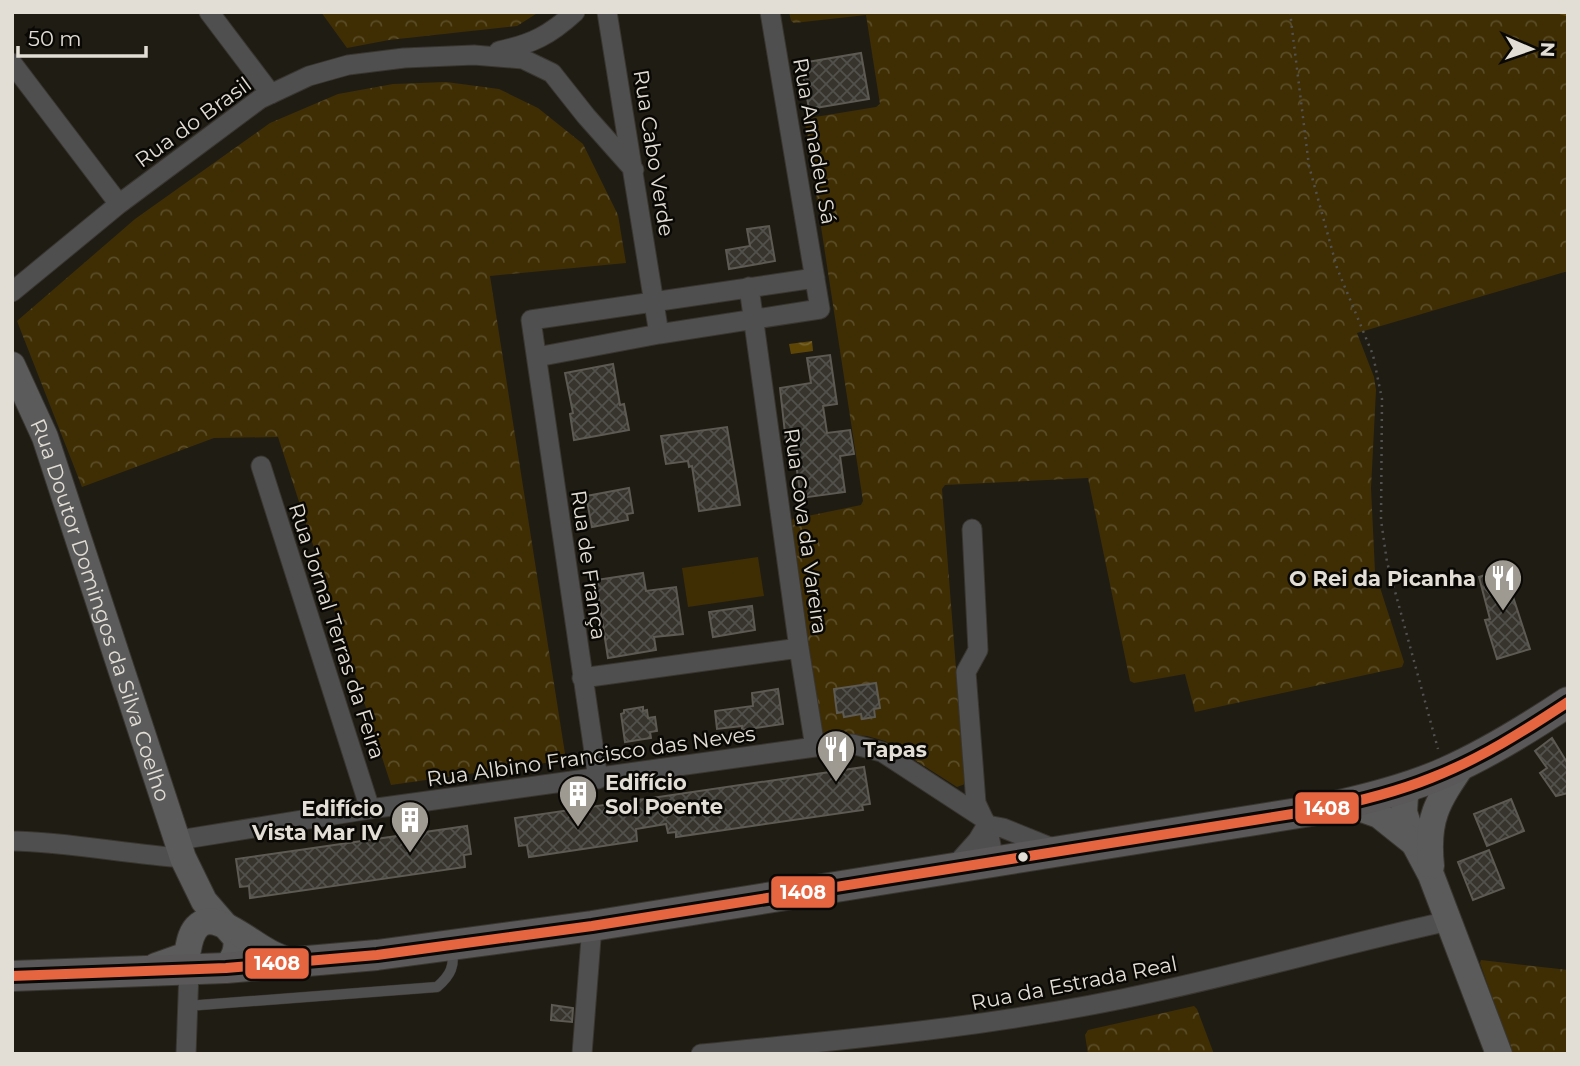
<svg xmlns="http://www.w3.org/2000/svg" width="1580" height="1066" viewBox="0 0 1580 1066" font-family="Montserrat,sans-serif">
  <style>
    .grass { fill: #3f2e03 }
    .forest { fill: url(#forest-crowns) }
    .water { fill: url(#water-waves) }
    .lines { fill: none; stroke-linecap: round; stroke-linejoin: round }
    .stream { stroke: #5d4605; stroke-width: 5 }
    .building { fill: url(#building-cross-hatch); stroke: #5d5a53; stroke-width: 2 }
    .lane-casing { stroke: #393630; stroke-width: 11 }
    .street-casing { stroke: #393630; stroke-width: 21 }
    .secondary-casing { stroke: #393630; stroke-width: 28 }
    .primary-casing { stroke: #393630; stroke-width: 32 }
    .path { stroke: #535250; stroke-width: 2.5; stroke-dasharray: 2 5; stroke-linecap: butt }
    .lane { stroke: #504f50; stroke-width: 10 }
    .street { stroke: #504f50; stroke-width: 19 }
    .secondary { stroke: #5b5b5b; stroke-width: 26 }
    .primary { stroke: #5a5859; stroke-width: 30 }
    .bus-1-casing { stroke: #0a0804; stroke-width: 16 }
    .bus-1 { stroke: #e46540; stroke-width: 10 }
    .bus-dot { fill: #e2ded5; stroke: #0a0804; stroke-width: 2.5 }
    .labels { text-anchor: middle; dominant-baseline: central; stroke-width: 5; stroke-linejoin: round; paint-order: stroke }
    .street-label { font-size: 21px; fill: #e2ded5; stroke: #0a0804 }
    .poi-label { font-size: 21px; font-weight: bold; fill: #e2ded5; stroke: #0a0804; text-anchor: end }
    .line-badge { stroke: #0a0804; stroke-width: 2.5 }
    .badge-label { font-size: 19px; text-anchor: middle; font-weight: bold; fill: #fff }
  </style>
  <defs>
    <pattern id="forest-crowns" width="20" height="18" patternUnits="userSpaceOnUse" patternTransform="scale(1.75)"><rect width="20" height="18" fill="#3f2e03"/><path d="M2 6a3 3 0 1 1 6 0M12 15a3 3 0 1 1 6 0" fill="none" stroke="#5a4c27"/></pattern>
    <pattern id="water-waves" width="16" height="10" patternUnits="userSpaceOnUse" patternTransform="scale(1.75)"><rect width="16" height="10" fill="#5d4605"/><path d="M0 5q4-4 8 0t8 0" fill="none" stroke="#746029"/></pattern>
    <pattern id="building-cross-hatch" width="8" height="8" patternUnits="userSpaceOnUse" patternTransform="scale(1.75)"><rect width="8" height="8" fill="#36342d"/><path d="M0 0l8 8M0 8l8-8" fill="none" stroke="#53514b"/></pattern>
  </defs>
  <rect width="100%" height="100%" fill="#1f1c14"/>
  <!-- grass -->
  <path class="grass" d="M758,557l6,39 -76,11 -6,-39z"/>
  <!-- forest -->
  <path class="forest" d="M321,12h218l-22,14 -128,14 -42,8z
    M789,12h779v259l-211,62 17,44 2,13 -5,98 4,84 29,90 -2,5 -207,45 -10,-38 -51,9 -4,-2 -42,-203 -143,7 -3,4 23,295 -8,3 -72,-46 -18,-5 -45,-3 -4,-5 -28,-206 3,-3 68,-14 2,-4 -58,-379 4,-4 67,-11 4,-3 -14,-89 -72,8 -3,-2z
    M446,82l53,7 39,19 45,36 35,71 8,48 -136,13 76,484 -175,25 -113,-348 -64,1 -132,49 -65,-166 118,-102 135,-96 68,-29 55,-10z
    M1481,960l87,10v84h-56l-32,-91z
    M1194,1006l3,3 17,45h-126l-3,-19 3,-5z"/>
  <!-- water -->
  <path class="water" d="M812,341l1,10 -22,3 -2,-10z"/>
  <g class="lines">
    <!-- stream -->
    <path class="stream" d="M1561,12l7,2"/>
  </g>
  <!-- building -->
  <path class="building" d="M861,53l8,46 -60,10 -8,-46z
    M769,226l6,35 -46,8 -3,-19 24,-4 -3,-17z
    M830,355l7,49 -14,2 4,27 23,-3 4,24 -14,2 5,36 -44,6 -7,-48 -7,1 -7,-63 31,-5 -4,-25z
    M613,364l7,41 4,-1 5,26 -55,10 -4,-26 3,-1 -8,-40z
    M727,427l13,78 -41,6 -7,-45 -3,1 -1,-6 -22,3 -5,-28z
    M629,488l4,25 -6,1 1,6 -36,7 -6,-31z
    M1504,569l26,80 -33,10 -12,-39 5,-1 -11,-42z
    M643,573l3,18 30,-4 7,47 -29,3 2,13 -48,8 -12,-78z
    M752,606l3,24 -42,7 -4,-25z
    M876,683l4,25 -6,1 1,8 -13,2 -1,-5 -17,3 -1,-5 -6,1 -3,-24z
    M778,689l5,35 -41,6v-4l-25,3 -2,-18 38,-5 -1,-13z
    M643,707v4l4,-1 1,8 7,-1 2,14 -7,1 1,6 -26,4 -4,-28 3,-1v-3z
    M1552,738l16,26v29l-12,3 -16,-23 7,-5 -12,-17z
    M864,767l6,37 -8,1 1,5 -187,27v-5l-8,1 -2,-9 -30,5 1,12 -108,16 -2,-12 -8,1 -4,-28z
    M1511,799l13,32 -37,15 -13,-32z
    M467,826l4,28 -7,1 1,12 -215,31 -1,-12 -9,1 -4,-28z
    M1489,850l15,38 -31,12 -15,-38z
    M552,1005l21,3 -1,14 -21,-2z"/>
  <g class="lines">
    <!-- lane casing -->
    <g class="lane-casing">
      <path id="lane" d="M187,1006l250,-19c14,-12 18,-21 15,-40"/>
    </g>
    <!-- street casing -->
    <g class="street-casing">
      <path id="street" d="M209,12l62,82
        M607,12l52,322
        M499,51c33,-7 51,-16 76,-39
        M12,63l107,141
        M749,287l50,361 16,99
        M12,292l107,-88 141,-105 49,-23 39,-11 56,-7 70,-3 49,4 29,14 34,43 48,54
        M537,357l122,-23 161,-25 -50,-297
        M261,466l109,343
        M972,529l6,121 -12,22 10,131 7,15
        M582,678l217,-30
        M598,779l-67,-459 284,-42
        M987,825l16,3 52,21
        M179,840l191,-31 445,-62 37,-3 30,8 101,66 4,7 7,36
        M12,841c57,1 114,13 171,17
        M953,868l25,-28 9,-15
        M186,1054l3,-84
        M582,1054l10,-128
        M701,1054c154,-15 308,-29 458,-63 97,-21 193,-49 290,-70"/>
    </g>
    <!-- secondary casing -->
    <g class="secondary-casing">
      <g id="secondary">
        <path id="s1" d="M12,365l33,72 138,421 21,43 32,37c2,12 -2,20 -10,30"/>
        <path d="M1412,784l-7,12 -1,16 10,31 17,32 68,179"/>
        <path d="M1348,804l31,11 35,28"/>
        <path d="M1431,866c-5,-47 6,-64 32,-102"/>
        <path d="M156,966l31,-11c2,-10 3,-23 12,-30 17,-14 53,19 68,26 8,5 17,8 26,11"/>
      </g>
    </g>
    <!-- primary casing -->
    <g class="primary-casing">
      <path id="primary" d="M12,976l214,-8 151,-13 215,-29 725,-116c43,-9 89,-20 129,-38 43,-19 83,-44 122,-70"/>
    </g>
    <!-- path -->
    <path class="path" d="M1290,12l19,154 28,102 36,87 9,44 -1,121 6,42 51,187"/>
    <!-- lane -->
    <use href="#lane" class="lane"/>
    <!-- street -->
    <use href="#street" class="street"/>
    <!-- secondary -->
    <use href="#secondary" class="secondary"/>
    <!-- primary -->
    <use href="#primary" class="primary"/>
    <!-- bus-1 casing -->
    <g class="bus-1-casing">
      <path id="bus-1" d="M12,976l214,-8 151,-13 215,-29 725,-116c39,-8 77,-17 114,-32 49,-19 93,-47 137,-76"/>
    </g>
    <!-- bus-1 -->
    <use href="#bus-1" class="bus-1"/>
  </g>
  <!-- icons -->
  <defs>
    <g id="restaurant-pin" transform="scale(2.0125)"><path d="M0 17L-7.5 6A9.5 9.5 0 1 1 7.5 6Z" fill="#9e9a91" stroke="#0a0804"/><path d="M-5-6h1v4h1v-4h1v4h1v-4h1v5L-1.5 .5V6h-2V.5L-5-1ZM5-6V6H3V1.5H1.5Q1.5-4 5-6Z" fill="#fff"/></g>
    <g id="building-pin" transform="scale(2.0125)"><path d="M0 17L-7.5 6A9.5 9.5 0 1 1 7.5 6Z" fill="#9e9a91" stroke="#0a0804"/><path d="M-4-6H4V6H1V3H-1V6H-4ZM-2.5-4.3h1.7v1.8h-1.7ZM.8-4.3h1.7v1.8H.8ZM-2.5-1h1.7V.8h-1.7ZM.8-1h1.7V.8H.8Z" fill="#fff"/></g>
  </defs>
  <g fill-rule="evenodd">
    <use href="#restaurant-pin" x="1503" y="578"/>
    <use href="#restaurant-pin" x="836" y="749"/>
    <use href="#building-pin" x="578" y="794"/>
    <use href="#building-pin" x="410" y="820"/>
  </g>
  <!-- markers -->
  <circle class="bus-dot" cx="1023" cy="857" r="6"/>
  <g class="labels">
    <!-- street labels -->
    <g class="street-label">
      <text transform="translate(193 122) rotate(-36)">Rua do Brasil</text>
      <text transform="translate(815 141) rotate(80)">Rua Amadeu Sá</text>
      <text transform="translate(654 153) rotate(81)">Rua Cabo Verde</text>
      <text transform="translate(806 531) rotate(82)">Rua Cova da Vareira</text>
      <text transform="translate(589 565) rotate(82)">Rua de França</text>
      <text stroke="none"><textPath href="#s1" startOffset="261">Rua Doutor Domingos da Silva Coelho</textPath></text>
      <text transform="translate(337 631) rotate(72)">Rua Jornal Terras da Feira</text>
      <text transform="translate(591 756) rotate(-8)">Rua Albino Francisco das Neves</text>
      <text transform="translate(1074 983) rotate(-11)">Rua da Estrada Real</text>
    </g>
    <!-- poi labels -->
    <g class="poi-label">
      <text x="1476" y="578">O Rei da Picanha</text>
      <text x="863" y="749" text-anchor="start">Tapas</text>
      <text x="605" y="782" text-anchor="start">Edifício<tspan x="605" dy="24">Sol Poente</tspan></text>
      <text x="383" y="808">Edifício<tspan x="383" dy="24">Vista Mar IV</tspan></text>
    </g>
  </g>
  <g class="line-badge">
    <rect x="1294" y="791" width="66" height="34" rx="7" fill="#e46540"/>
    <rect x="770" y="875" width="66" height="34" rx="7" fill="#e46540"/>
    <rect x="244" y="947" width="66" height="33" rx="7" fill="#e46540"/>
  </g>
  <g class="badge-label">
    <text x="1327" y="815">1408</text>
    <text x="803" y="899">1408</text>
    <text x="277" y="970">1408</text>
  </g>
  <!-- border -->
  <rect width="1580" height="1066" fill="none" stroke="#e2ded5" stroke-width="28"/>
  <!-- north arrow -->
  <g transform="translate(1531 49) rotate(92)" stroke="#0a0804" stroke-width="5" paint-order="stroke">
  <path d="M0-5L12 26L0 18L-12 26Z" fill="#e2ded5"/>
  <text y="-10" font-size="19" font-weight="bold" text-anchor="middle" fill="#e2ded5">N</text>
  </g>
  <!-- scale -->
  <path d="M18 46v10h128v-10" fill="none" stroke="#e2ded5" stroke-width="3.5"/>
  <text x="28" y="46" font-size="21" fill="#e2ded5" stroke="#0a0804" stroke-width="5" paint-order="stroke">50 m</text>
</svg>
